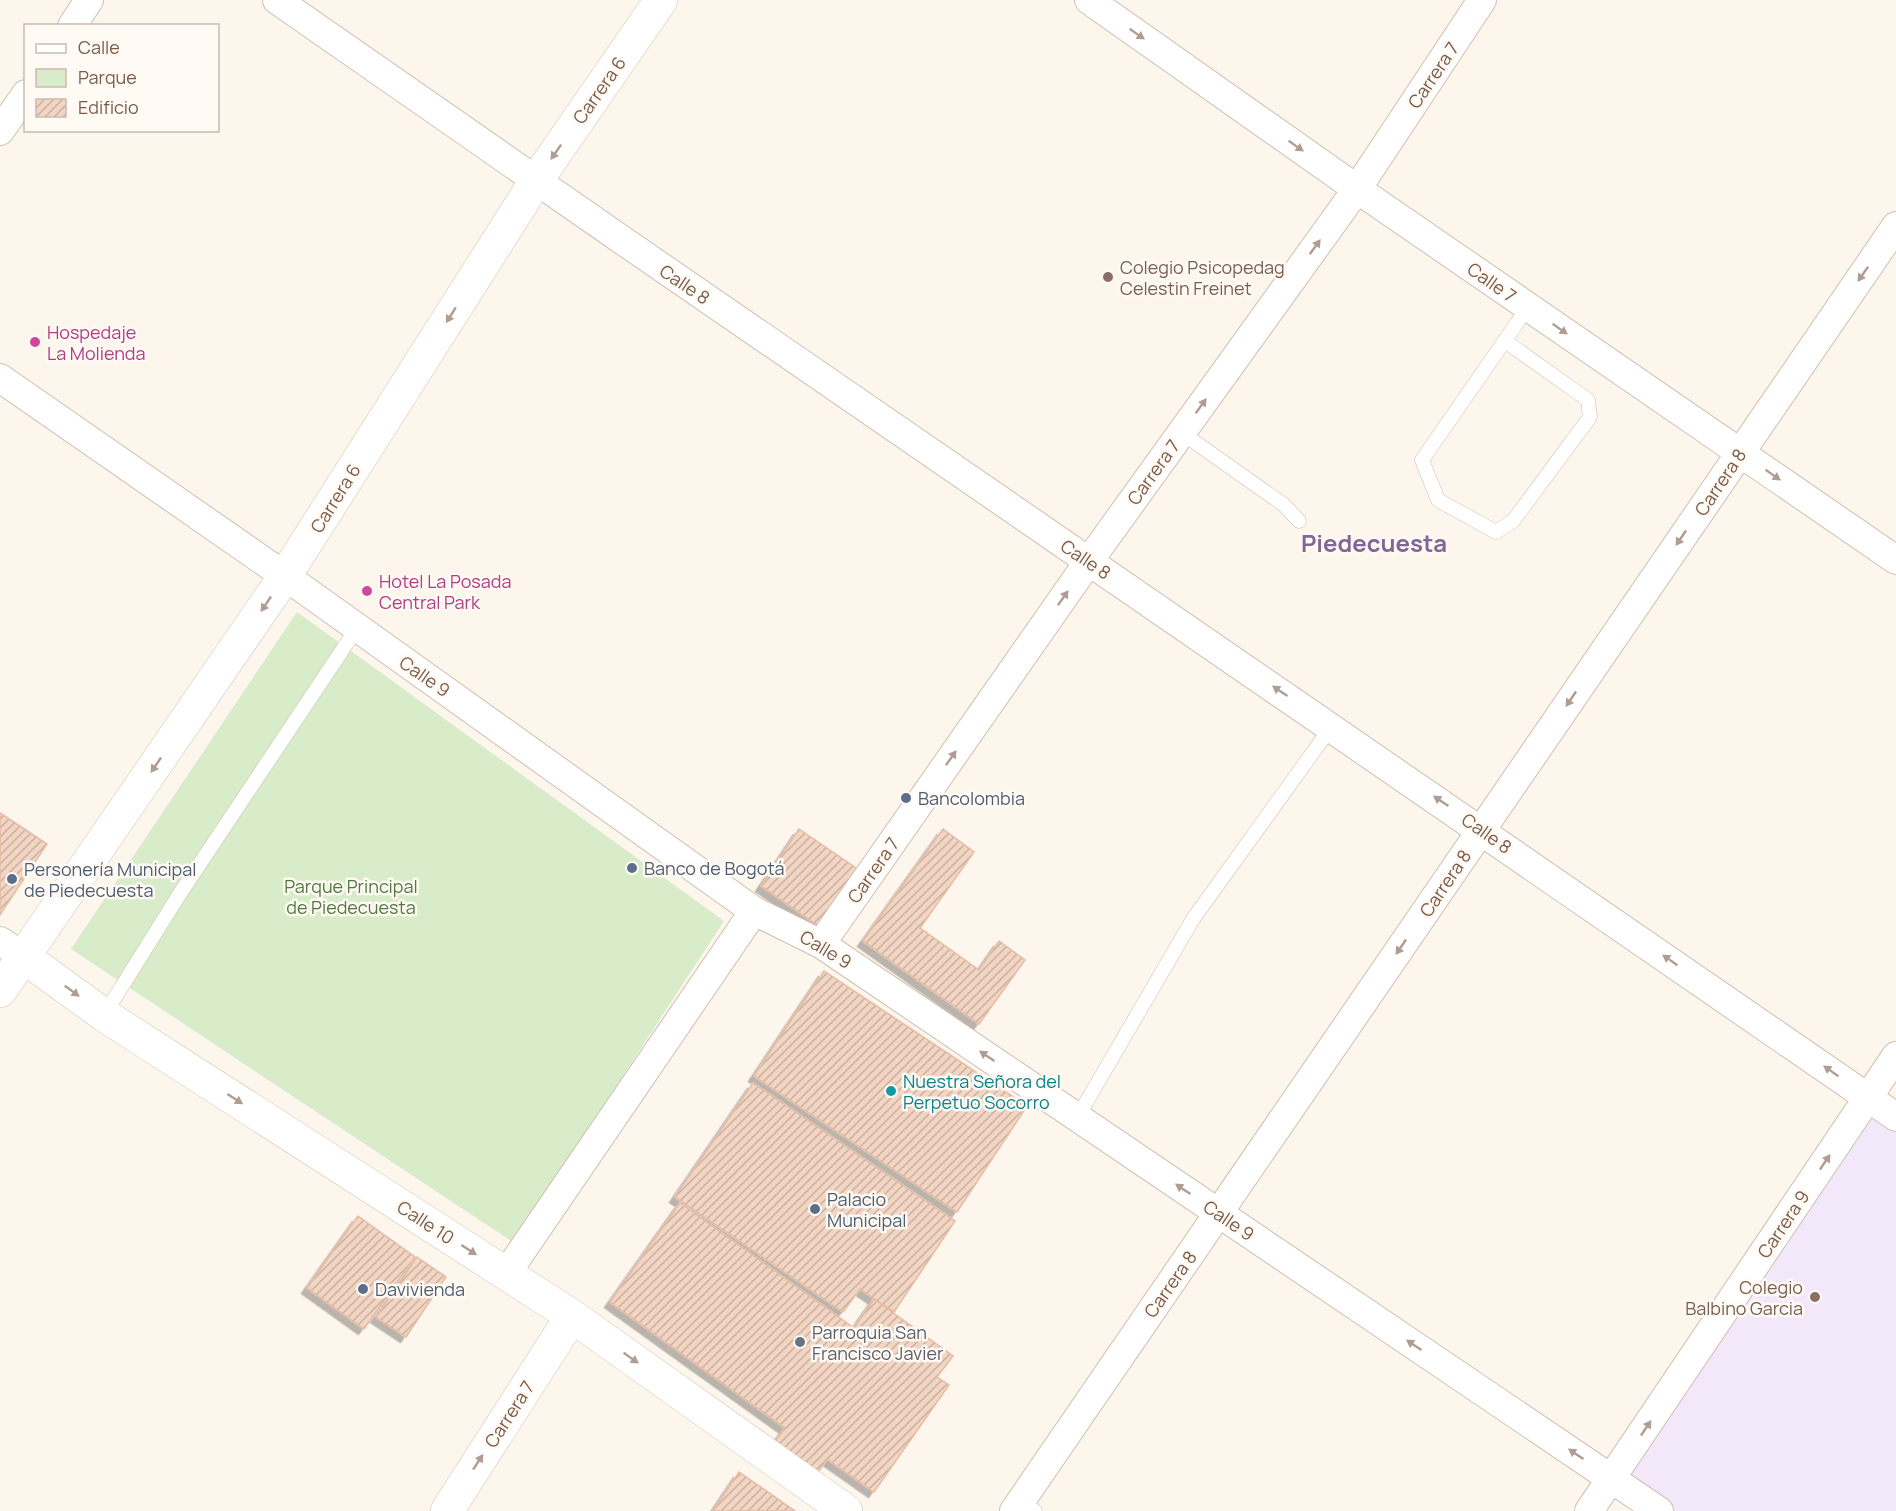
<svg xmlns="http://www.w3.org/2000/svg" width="1896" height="1511" viewBox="0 0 1896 1511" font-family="Manrope,sans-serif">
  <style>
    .education { fill: #f3e8fa }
    .park { fill: #d8ecc9 }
    .building { fill: url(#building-hatch); stroke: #e6bba3; stroke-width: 1.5; filter: url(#shadow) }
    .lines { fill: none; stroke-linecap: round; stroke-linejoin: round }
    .lane-casing { stroke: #d1beb0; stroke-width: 15 }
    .street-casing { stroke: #d1beb0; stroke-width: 30 }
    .secondary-casing { stroke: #d6c0b0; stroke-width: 34 }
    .lane { stroke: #fff; stroke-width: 14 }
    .street { stroke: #fff; stroke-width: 28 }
    .secondary { stroke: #fff; stroke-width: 33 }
    .oneway { fill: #af9d94 }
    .education-dot { fill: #8d6e63; stroke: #fffaf3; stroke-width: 2 }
    .hotel-dot { fill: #d1479c; stroke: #fffaf3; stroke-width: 2 }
    .service-dot { fill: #5c6f8a; stroke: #fffaf3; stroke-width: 2 }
    .culture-dot { fill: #0f9aa8; stroke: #fffaf3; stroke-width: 2 }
    .worship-dot { fill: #6b7280; stroke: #fffaf3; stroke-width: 2 }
    .labels { text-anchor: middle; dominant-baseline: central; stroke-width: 5; stroke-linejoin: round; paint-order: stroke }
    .street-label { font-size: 18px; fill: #7a5c4d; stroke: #fffaf3 }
    .education-label { font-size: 18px; fill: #785e54; stroke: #fffaf3; text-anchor: start }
    .hotel-label { font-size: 18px; fill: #b23c85; stroke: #fffaf3; text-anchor: start }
    .service-label { font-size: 18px; fill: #4e5e75; stroke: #fffaf3; text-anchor: start }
    .park-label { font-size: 18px; fill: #537a41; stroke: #fffaf3 }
    .culture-label { font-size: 18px; fill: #0d838f; stroke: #fffaf3; text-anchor: start }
    .worship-label { font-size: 18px; fill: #5b616d; stroke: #fffaf3; text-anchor: start }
    .district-label { font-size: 24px; font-weight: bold; fill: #846695; stroke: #fffaf3 }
  </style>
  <defs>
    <pattern id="building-hatch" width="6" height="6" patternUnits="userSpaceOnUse" patternTransform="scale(1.5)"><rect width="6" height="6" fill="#f3d5c3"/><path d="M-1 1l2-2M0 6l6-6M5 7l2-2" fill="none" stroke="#cab0a1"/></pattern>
    <filter id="shadow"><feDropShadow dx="-5.5" dy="5.5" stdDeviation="0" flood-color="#0004"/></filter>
  </defs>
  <rect width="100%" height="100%" fill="#fdf6ec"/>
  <!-- education -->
  <path class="education" d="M1869,1098l27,19v394h-237l-47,-33z"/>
  <!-- park -->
  <path class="park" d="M297,612l427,309 -210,322 -443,-294z"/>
  <!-- building -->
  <path class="building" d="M0,813l47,31 -47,71z
    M799,829l63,43 -39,57 -62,-43z
    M943,829l31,23 -54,76 59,42 20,-29 26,19 -46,64 -116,-83z
    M824,971l203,135 -70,106 -203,-136z
    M753,1083l202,138 -61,91 -34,-23 -17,23 -168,-115z
    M680,1203l174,125 20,-29 79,57 -16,21 12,8 -75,107 -47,-33 -17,25 -43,-31 18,-25 -175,-126z
    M358,1216l57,41 -51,72 -57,-41z
    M417,1257l29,20 -40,60 -30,-20z
    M739,1472l56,39h-82z"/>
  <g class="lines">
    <!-- lane casing -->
    <g class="lane-casing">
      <path id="lane" d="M1505,341l83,59 2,17 -77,104 -17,11 -58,-32 -16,-40 106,-153
        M1182,433l102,72 15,16
        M104,1015l75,-120 178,-267
        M1077,1118l116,-199 139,-193
        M1020,1501l15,10"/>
    </g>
    <!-- street casing -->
    <g class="street-casing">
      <path id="street" d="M277,0c537,376 1080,743 1619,1117
        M1089,0l268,189 539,371
        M72,26l17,-26
        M0,131l26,-37
        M0,378l285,198 469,335 67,33 838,567
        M0,941l24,16
        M821,944l268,-383 268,-372 125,-189
        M506,1274l248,-363
        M1014,1511l882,-1285
        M1589,1511l307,-455"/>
    </g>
    <!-- secondary casing -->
    <g class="secondary-casing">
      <path id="secondary" d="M24,957l80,58 468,301 274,195
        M0,991l285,-415 251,-395 125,-181
        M447,1511l125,-195"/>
    </g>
    <!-- lane -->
    <use href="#lane" class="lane"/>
    <!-- street -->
    <use href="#street" class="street"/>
    <!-- secondary -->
    <use href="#secondary" class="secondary"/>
  </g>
  <!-- one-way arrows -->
  <defs><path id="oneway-solid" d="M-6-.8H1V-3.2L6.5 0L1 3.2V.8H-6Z" transform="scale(1.5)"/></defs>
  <g class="oneway">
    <use href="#oneway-solid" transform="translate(1137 34) rotate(35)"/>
    <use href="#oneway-solid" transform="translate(1296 146) rotate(35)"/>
    <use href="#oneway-solid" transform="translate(556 152) rotate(125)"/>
    <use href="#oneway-solid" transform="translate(1315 247) rotate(-54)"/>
    <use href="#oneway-solid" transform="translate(1863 274) rotate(125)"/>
    <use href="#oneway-solid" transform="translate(451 315) rotate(122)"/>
    <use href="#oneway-solid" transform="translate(1560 329) rotate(35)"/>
    <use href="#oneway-solid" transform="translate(1201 406) rotate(-54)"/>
    <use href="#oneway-solid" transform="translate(1773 475) rotate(35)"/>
    <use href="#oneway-solid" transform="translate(1681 538) rotate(124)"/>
    <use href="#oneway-solid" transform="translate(1063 598) rotate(-55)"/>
    <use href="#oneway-solid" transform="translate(266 604) rotate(124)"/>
    <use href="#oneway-solid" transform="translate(1280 691) rotate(-146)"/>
    <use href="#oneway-solid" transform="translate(1571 699) rotate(124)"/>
    <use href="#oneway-solid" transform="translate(951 758) rotate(-55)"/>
    <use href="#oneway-solid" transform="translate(156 765) rotate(124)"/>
    <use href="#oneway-solid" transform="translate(1441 801) rotate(-146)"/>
    <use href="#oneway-solid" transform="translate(1401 947) rotate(124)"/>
    <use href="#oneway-solid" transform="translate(1670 960) rotate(-145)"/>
    <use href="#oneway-solid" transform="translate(72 991) rotate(36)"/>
    <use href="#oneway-solid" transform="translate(987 1056) rotate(-146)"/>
    <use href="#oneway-solid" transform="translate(1831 1071) rotate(-145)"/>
    <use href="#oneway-solid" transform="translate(235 1099) rotate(33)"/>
    <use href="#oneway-solid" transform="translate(1825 1162) rotate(-56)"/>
    <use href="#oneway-solid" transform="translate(1183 1189) rotate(-146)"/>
    <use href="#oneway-solid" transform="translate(469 1250) rotate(33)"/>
    <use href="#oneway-solid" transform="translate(1414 1345) rotate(-146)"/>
    <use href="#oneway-solid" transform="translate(631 1358) rotate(35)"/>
    <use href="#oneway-solid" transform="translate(1646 1428) rotate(-56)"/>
    <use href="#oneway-solid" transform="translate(1576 1454) rotate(-146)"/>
    <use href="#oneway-solid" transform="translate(478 1462) rotate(-57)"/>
  </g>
  <!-- markers -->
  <g class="education-dot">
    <circle cx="1108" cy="277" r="6"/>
    <circle cx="1815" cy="1297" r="6"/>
  </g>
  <g class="hotel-dot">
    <circle cx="35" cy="342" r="6"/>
    <circle cx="367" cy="591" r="6"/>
  </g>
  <g class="service-dot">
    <circle cx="906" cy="798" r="6"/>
    <circle cx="632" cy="868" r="6"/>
    <circle cx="12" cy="879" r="6"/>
    <circle cx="815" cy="1209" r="6"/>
    <circle cx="363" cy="1289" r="6"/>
  </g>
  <circle class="culture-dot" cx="891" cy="1091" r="6"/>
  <circle class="worship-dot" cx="800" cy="1342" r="6"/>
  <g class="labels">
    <!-- street labels -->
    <g class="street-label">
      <text transform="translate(1433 75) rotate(-56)">Carrera 7</text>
      <text transform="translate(599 90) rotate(-55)">Carrera 6</text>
      <text transform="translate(1492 282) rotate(35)">Calle 7</text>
      <text transform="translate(685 284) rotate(34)">Calle 8</text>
      <text transform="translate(1153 472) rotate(-54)">Carrera 7</text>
      <text transform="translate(1720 482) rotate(-56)">Carrera 8</text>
      <text transform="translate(335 498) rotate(-58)">Carrera 6</text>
      <text transform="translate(1086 559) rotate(34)">Calle 8</text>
      <text transform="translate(425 676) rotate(35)">Calle 9</text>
      <text transform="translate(1487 833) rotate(35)">Calle 8</text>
      <text transform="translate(873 870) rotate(-55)">Carrera 7</text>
      <text transform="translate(1445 883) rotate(-56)">Carrera 8</text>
      <text transform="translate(826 949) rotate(31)">Calle 9</text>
      <text transform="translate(1229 1220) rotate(34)">Calle 9</text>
      <text transform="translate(426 1222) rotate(33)">Calle 10</text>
      <text transform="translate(1783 1224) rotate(-56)">Carrera 9</text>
      <text transform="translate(1170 1284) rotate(-55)">Carrera 8</text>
      <text transform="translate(509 1414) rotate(-57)">Carrera 7</text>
    </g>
    <!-- education labels -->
    <g class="education-label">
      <text x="1120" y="267">Colegio Psicopedag<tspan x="1120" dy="21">Celestin Freinet</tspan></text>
      <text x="1803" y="1287" text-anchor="end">Colegio<tspan x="1803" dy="21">Balbino Garcia</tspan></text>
    </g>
    <!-- hotel labels -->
    <g class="hotel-label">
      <text x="47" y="332">Hospedaje<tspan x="47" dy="21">La Molienda</tspan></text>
      <text x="379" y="581">Hotel La Posada<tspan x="379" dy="21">Central Park</tspan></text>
    </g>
    <!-- service labels -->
    <g class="service-label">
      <text x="918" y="798">Bancolombia</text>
      <text x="644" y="868">Banco de Bogotá</text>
      <text x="24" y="869">Personería Municipal<tspan x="24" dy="21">de Piedecuesta</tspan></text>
      <text x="827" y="1199">Palacio<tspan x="827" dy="21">Municipal</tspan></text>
      <text x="375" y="1289">Davivienda</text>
    </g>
    <!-- park labels -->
    <g class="park-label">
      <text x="351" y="886">Parque Principal<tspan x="351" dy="21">de Piedecuesta</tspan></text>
    </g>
    <!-- culture labels -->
    <g class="culture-label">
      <text x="903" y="1081">Nuestra Señora del<tspan x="903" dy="21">Perpetuo Socorro</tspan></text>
    </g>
    <!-- worship labels -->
    <g class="worship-label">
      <text x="812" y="1332">Parroquia San<tspan x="812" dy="21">Francisco Javier</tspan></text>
    </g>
    <!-- district labels -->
    <g class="district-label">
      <text x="1374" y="542">Piedecuesta</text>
    </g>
  </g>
  <!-- legend -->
  <rect x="24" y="24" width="195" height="108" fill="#fffaf3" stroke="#cabbb1" stroke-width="1.5"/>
  <rect x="36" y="44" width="30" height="9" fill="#ffffff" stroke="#cabbb1" stroke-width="1.5"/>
  <text x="78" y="54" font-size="18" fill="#7a5c4d">Calle</text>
  <rect x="36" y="69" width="30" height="18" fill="#d8ecc9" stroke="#cabbb1" stroke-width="1.5"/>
  <text x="78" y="84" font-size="18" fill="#7a5c4d">Parque</text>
  <rect x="36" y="99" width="30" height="18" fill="url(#building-hatch)" stroke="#cabbb1" stroke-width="1.5"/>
  <text x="78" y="114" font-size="18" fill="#7a5c4d">Edificio</text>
</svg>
